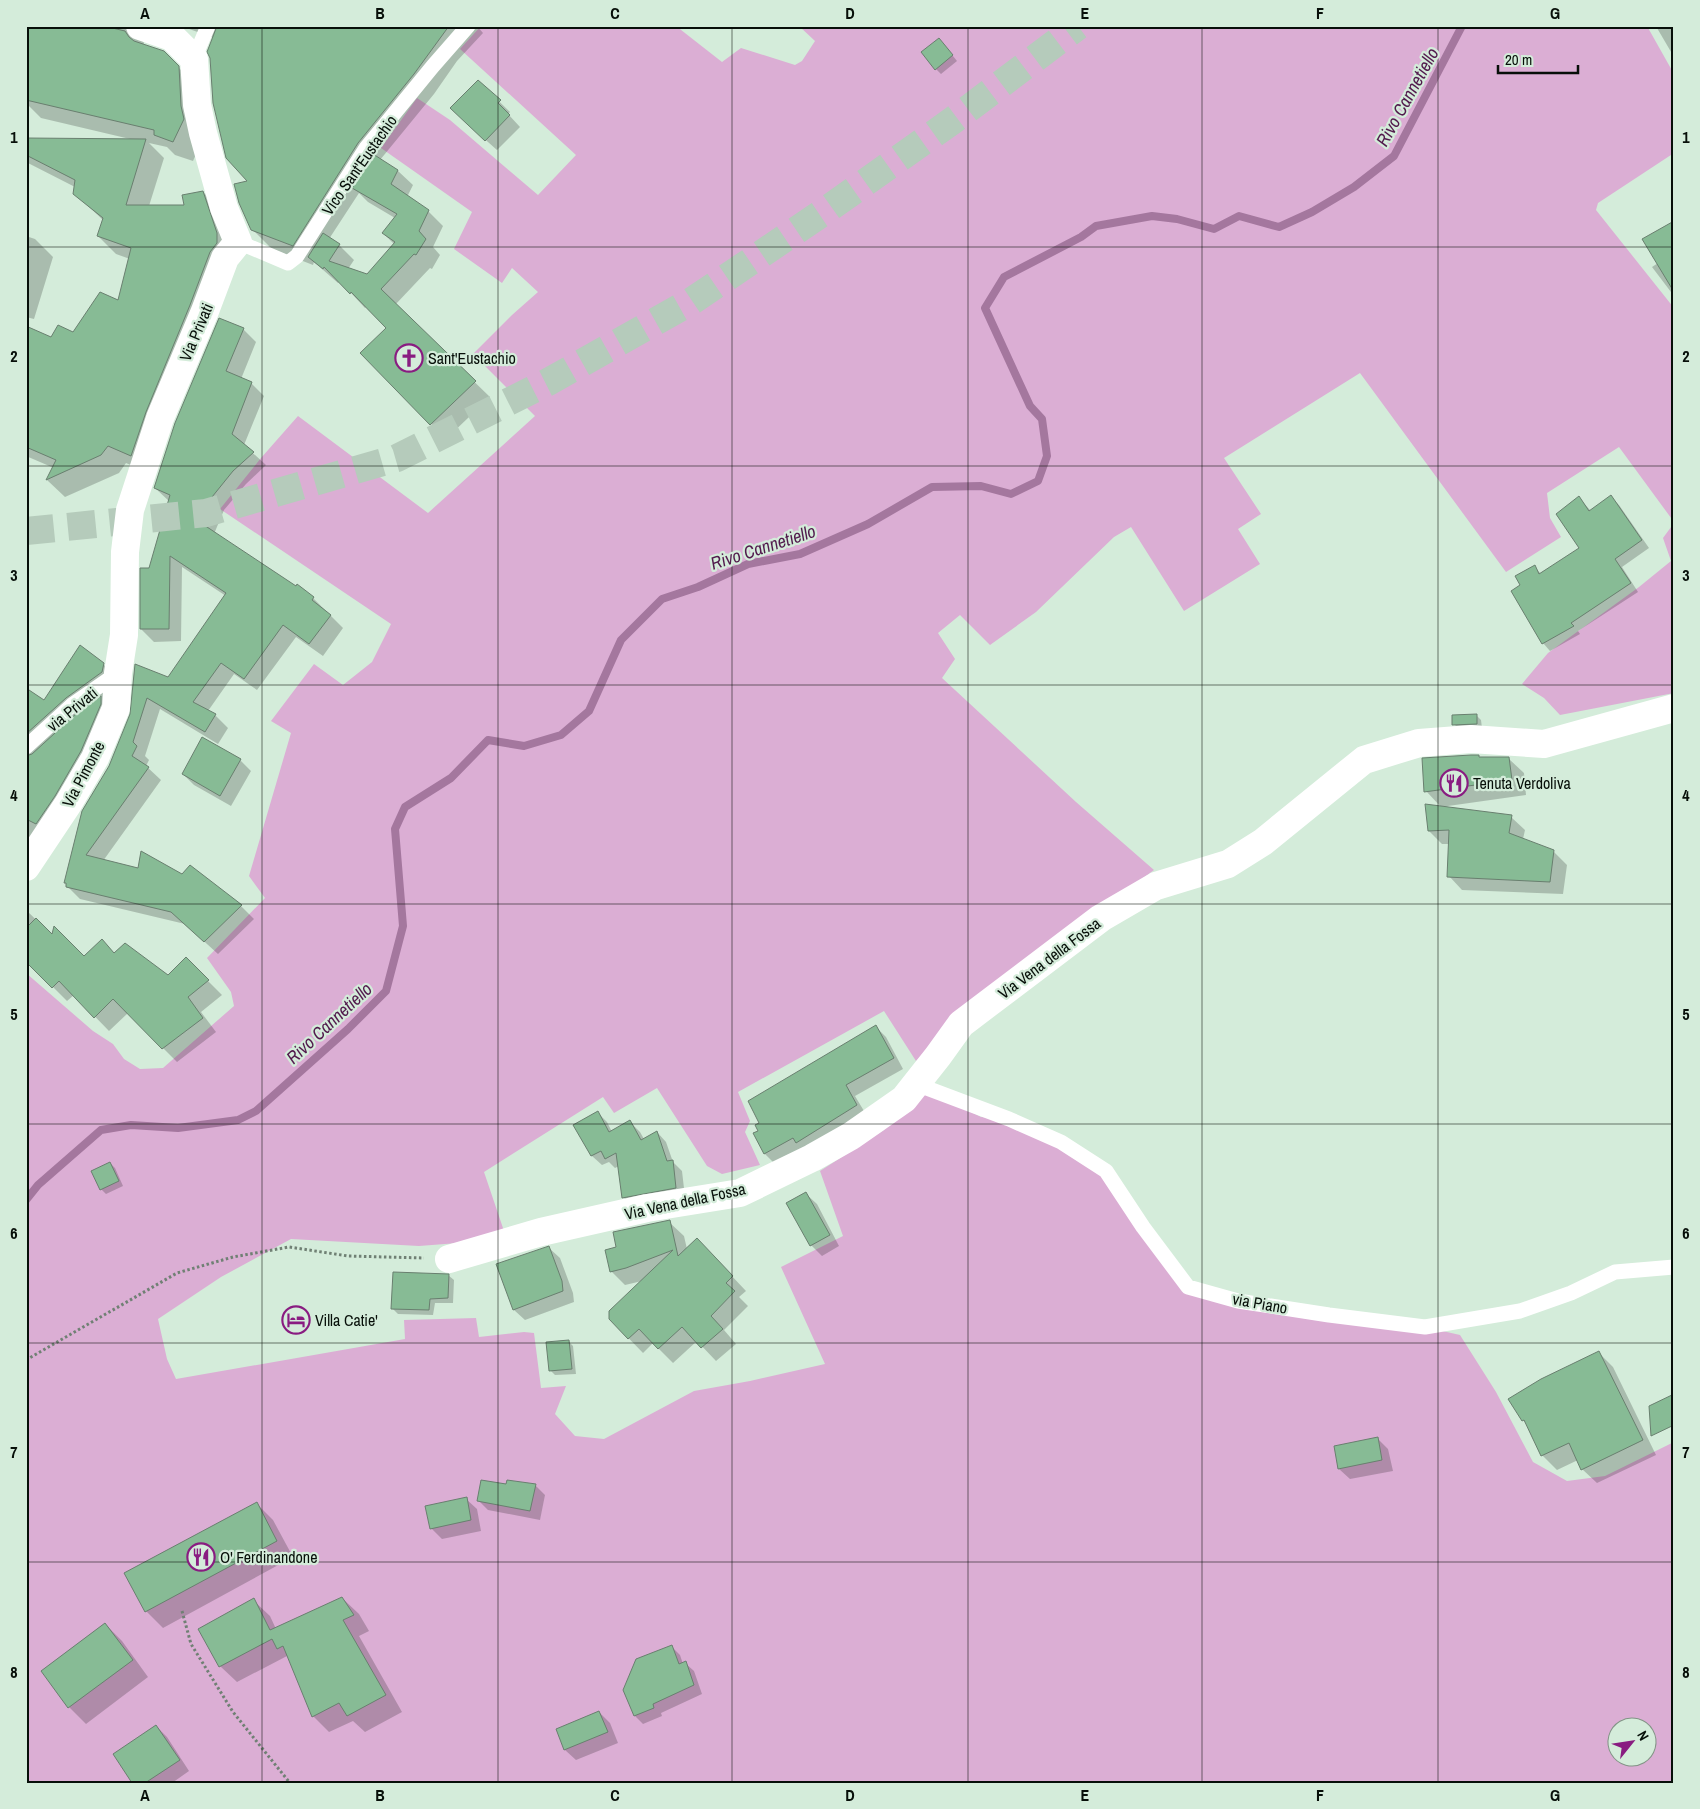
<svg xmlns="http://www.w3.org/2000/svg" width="1700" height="1809" viewBox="0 0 1700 1809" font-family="'Archivo Narrow',sans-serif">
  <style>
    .green { fill: #dbaed4; fill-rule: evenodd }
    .shadow { fill: #0003; fill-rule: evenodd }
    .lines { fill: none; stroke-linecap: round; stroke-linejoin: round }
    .stream { stroke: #a4779e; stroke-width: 8 }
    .building { fill: #87bb95; stroke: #697f6f }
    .trunk-tunnel { stroke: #b5cbbb; stroke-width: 28; stroke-dasharray: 28 14; stroke-linecap: butt }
    .path { stroke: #708074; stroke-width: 3; stroke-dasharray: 2.5 2.5; stroke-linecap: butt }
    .service { stroke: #fff; stroke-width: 15 }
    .minor { stroke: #fff; stroke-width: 28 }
    .grid { fill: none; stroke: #070f09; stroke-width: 1; stroke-opacity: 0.55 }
    .labels { text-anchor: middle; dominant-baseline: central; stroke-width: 4.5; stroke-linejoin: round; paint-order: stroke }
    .street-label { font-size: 16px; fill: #070f09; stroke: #d4ecda }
    .poi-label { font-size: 16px; fill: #070f09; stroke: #d4ecda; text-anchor: start }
    .water-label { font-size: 18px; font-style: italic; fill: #521a4d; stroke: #d4ecda }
    .neatline { fill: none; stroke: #070f09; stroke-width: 2 }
    .grid-label { font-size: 16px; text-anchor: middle; font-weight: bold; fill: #070f09 }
  </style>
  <rect width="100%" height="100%" fill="#d4ecda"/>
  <!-- green -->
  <path class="green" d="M481,26h195l46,36 19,-14 54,17 7,-4 13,-20 -16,-15h848l27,48v79l-76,50 -2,7 78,98v214l-55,-75 -72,46 3,25 11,19 -55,35 -146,-199 -136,85 37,56 -23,15 22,35 -76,47 -53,-84 -17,10 -78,75 -46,33 -30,-30 -22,18 17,26 -13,19 134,124 78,68 -168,124 -70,67 -32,-50 -146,81 12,29 -5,11 15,33 -38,9 -15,-8 -50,-78 -43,25 -11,-16 -119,75 20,59 -33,11 -52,4 -128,-7 -70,38 -63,42 9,40 9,20 229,-40 -1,-19 72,-2 3,19 45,-5 10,1 7,55 25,-2 -11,28 20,22 29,3 90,-48 56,-10 75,-17 -44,-97 62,-31 -23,-65 64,-41 32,-46 65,33 28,2 97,52 82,116 237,40 35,8 36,57 37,70 34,19 38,-5 69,-34v341h-1648v-810l67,58 20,13 11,15 16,10 23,-1 71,-62 -3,-14 -24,-34 58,-60 -16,-22 42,-143 -20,-12 43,-57 29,21 29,-23 19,-38 -171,-115 41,-51 37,-42 130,97 107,-97 -62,-62 39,-39 26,-23 -26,-24 -10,15 -48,-34 18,-37 -91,-64 36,-50 33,22 88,75 38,-40 -116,-106zM1618,1726h30v30h-30z
    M1674,523v170l-114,22 -16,-17 -22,-14 26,-31 91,-66 32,-26 -8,-23z"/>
  <!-- shadow -->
  <path class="shadow" d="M33,26h109l2,19 19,7 35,35 5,52 -10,22 -18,-6 -8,-8 -18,-4 15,15 -15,48h36l18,-14 18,18 14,41 -86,222 -23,-10 -7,10 -54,24 -18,-17 7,-12 -28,-12v-129l25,12 22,-6 45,-31 12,-43 -14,-5 -18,-18 5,-16 -29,-27 1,-6 -49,-25v-23h104l-89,-21 -15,-15v-67l37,16z
    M181,26h296l6,7 -26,28 -23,33 -54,66 18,11 15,14 -6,12 21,14 15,15 -10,21 7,8 -8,14 -2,-1 -35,37 95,92 -44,42 -84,-86 26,-25 -21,-22 -2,2 -25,-27 -2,2 -24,-21 -1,3 -41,-16 -20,-20 -3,-47 -35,-144zM359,193l9,9 27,16 -12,15 12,12 -27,30 -20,-6 6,-9 -15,-15 -10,-6z
    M1659,26h15v31l-17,-29z
    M944,45l13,16 -16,13 -5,-5z
    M478,81l32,31 -2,2 12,13 -23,23 -35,-31z
    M1674,223v73l-22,-29 6,-4z
    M26,236l9,3 18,18 -19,62 -8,-2z
    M243,329l13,13 -15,37 10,4 13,13 -20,49 22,20 -20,19 -22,26 -10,24 99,64 30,30 -20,28 -27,-19 -39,53 -23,-16 -26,37 7,4 13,13 -10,16 -58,-35 -15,47 4,4 -3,6 15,14 -58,81 35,8 44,6 8,-8 51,39 13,13 -36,35 -33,-30 -105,-25 -13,-13 43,-120 22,-52 4,-48 32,13 58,-83 -44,-29 -1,74 -27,1 -13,-13 9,-60 20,-67 -15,-14z
    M1611,497l8,8 30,43 -27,19 16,25 -60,39 2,3 -30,17 -7,-8 -21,-58 13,-18 6,7 39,-26 -1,-50 12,13z
    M103,664l18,18 -3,33 -92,142v-167l19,12z
    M1476,715l5,5 1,8 -23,1 -5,-5z
    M1478,756l2,2 29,1 15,14 2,22 -85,12 -15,-16z
    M240,760l11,11 -20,35 -37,-21 -11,-11z
    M1511,817l14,13 -2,9 30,12 14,14 -4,29 -101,-4 -13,-14 1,-32h-8l-13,-13z
    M26,910l27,26 31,22 18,-17 13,13 53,23 18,-18 36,36 -21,17 15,20 -39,30 -49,-49 -19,18 -35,-36 -7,6 -41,-41z
    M876,1027l10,10 17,32 -48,27 12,20 -92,48 -10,-10 -10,-21 5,-2z
    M597,1112l10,10 5,10 18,-10 10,10 4,7 13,-7 9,10 7,20 9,9 3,26 -52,10 -10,-10 -4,-31 -4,2 -6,-6 -7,3 -10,-9 -18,-31z
    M110,1163l5,5 8,18 -17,8 -5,-5z
    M806,1194l11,10 22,42 -17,10 -11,-11z
    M669,1222l15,14 3,13 24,5 35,37 -7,6 9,9 -24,24 12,14 -20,17 -19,-20 -24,22 -20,-20 -10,10 -33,-34 32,-38 -17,4 -14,-14 7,-23z
    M549,1248l11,10 13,35 1,9 -49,18 -11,-10 -17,-45z
    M448,1275l6,5 -1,23h-18l-2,12 -35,-1 -5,-5z
    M568,1341l5,5 3,28 -21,1 -5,-5z
    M1598,1352l15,15 43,88 -59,28 -15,-14 -4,-9 -21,10 -15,-15 -14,-29 -5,-6z
    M1377,1438l11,11 5,22 -43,8 -11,-10z
    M535,1485l10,10 -5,25 -52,-10 -10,-10 29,-14z
    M466,1499l11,10 4,22 -39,8 -11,-11z
    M256,1503l17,17 20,37 -130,71 -17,-17z
    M342,1598l17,16 10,17 -10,5 43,76 -37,20 -12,-11 -24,11 -16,-16 -23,-57 -3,-3 -50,26 -17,-16 33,-66 17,16 6,13z
    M105,1624l17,17 26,36 -62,47 -17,-17 -26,-35z
    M671,1646l9,9 3,9 2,-1 9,8 8,23 -41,19 1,3 -19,8 -8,-8z
    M599,1712l11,11 8,20 -42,17 -11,-10 -8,-20z
    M156,1726l11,11 22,34 -17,12h-39z"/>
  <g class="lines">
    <!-- stream -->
    <path class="stream" d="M26,1200l12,-15 63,-55 30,-5 47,3 60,-8 18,-9 92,-82 38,-38 17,-65 -8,-97 10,-22 46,-29 37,-38 36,6 37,-11 28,-24 32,-71 41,-41 36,-12 50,-23 52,-10 68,-30 64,-37 49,-1 30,8 27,-13 9,-25 -5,-37 -12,-13 -45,-98 19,-31 77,-40 15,-11 56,-10 25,3 37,10 25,-13 40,11 33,-15 42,-25 40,-31 68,-130"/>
  </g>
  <!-- building -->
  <path class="building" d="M29,26h75l21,5 4,6 5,4 30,10 15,15 2,40 3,13 -11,23 -19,-7v-5l-128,-30v-61z
    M217,26h232l-35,48 -56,69 -65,103 -42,-16 -12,-27 -5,-19 13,-3 -21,-23 -13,-55 -3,-45 -3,-6z
    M939,38l14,17 -18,15 -14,-18z
    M478,80l23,20 -3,3 12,12 -25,26 -35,-33z
    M26,138l120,1 -20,66h58l-2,-10 21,-4 14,42v10l-7,9 -20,53 -44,107 -15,44 -23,-10 -7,9 -55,25 10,-20 -30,-13v-121l25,11 7,-12 15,7 27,-40 18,8 13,-52 -34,-12 6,-18 -30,-24 2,-14 -49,-25z
    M373,154l25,16 -7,14 38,26 -10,21 7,8 -10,16 -2,-1 -33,35 95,92 -46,44 -70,-72 26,-25 -35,-36 -1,2 -26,-27 -1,2 -15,-12 15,-24 17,11 -11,17 38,13 28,-32 -13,-9 15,-19 -45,-26z
    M1674,221v71l-32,-53z
    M219,318l25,10 -18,43 26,11 -20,52 22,18 -21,19 -21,26 -11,26 95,63 1,-2 17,13 -2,3 19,15 -22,29 -26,-19 -39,54 -23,-16 -28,39 23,12 -11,18 -58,-34 -14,44 4,4 -5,10 17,11 -63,88 52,13 3,-17 41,23 8,-9 52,40 -38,37 -33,-30 -105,-25v-4h-2l18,-72 27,-45 21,-52 5,-50 33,13 58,-84 -56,-37 -1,73h-29v-61h9l21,-73 -16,-7 21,-65z
    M1611,495l31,45 -27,19 16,24 -60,40 3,3 -32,18 -31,-53 9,-6 -5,-9 20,-11 4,9 40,-26 -23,-34 23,-18 10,15z
    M80,645l24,18 -2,9 -36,26 -40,36v-46l18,12z
    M101,696v8l-20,47 -26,45 -19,28 -10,-5v-63l6,-2 46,-42z
    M1477,714v10l-25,1v-10z
    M202,737l39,22 -21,37 -38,-22z
    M1471,755h8v2h30l3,23 -88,12 -2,-34z
    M1425,804l87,11 -3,18 45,17 -4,32 -103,-5 2,-47 -21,1z
    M36,918l16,16 2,-8 30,30 18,-17 12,14 11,-10 43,32 18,-18 23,23 -21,17 15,21 -41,31 -49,-50 -19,19 -35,-37 -7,7 -26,-26v-34z
    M876,1025l18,33 -48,27 11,20 -61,38 -3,-5 -29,16 -11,-21 5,-2 -3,-6 4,-2 -11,-22z
    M598,1111l11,21 21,-12 11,20 16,-9 10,30 6,-1 3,28 -54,10 -6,-45 -11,6 -4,-8 -10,5 -18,-31z
    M110,1162l9,19 -19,9 -9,-19z
    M806,1192l24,43 -20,11 -24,-43z
    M670,1220l8,36 19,-18 36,38 -7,7 9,8 -24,25 12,13 -22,19 -19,-21 -24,22 -19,-20 -11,10 -19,-20v-8l64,-61 -47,18 -16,4 -5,-22 11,-3 -3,-15z
    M549,1246l13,35 1,10 -50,19 -17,-46z
    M393,1272l56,2 -1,24 -18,1 -1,11 -38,-1z
    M569,1340l3,29 -23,2 -3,-29z
    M1599,1351l44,89 -62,30 -12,-27 -28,13 -17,-36 -2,1 -14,-22 33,-20z
    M1674,1394v31l-23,11 -2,-30z
    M1378,1437l4,23 -44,9 -4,-23z
    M481,1480l25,4 1,-4 29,4 -6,27 -53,-10z
    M467,1497l4,23 -41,9 -5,-23z
    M257,1502l20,39 -132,71 -21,-39z
    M342,1597l12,18 -11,5 43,75 -39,21 -8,-13 -27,14 -29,-71 -6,3 -5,-10 -53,28 -21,-38 56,-31 16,32z
    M105,1623l28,37 -65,48 -27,-37z
    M672,1645l7,19 7,-3 8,24 -41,19 1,4 -20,8 -11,-26 13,-31z
    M599,1711l9,21 -44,18 -8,-21z
    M156,1725l24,35 -35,23h-13l-19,-29z"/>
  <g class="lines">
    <!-- trunk-tunnel -->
    <path class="trunk-tunnel" d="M26,531l180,-18 191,-55 151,-76 144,-81 133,-90 127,-90 126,-95"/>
    <!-- path -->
    <path class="path" d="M26,1360l151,-87 56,-16 56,-10 59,9 76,2
      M182,1611l9,33 42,68 57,71"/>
    <!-- service -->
    <path class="service" d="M194,59l14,-33
      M238,242l50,21 9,-7 69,-108 67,-82 35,-40
      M26,747l46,-42 46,-32
      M916,1084l93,35 52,23 45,29 37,56 45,60 50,14 91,14 96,12 95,-16 51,-18 44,-21 59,-5"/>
    <!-- minor -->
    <path class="minor" d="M26,867l42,-63 27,-46 21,-50 2,-35 6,-38 1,-83 5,-42 30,-92 45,-107 20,-53 13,-16 -14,-34 -21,-75 -6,-28 -3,-46 -22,-22 -32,-11
      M449,1259l92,-27 106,-24 93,-15 72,-35 39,-22 53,-37 34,-43 23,-32 140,-106 55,-32 72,-22 35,-22 101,-82 55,-17 52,-4 73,5 130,-36"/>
  </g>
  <!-- grid -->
  <path class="grid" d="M262,26v1757M498,26v1757M732,26v1757M968,26v1757M1202,26v1757M1438,26v1757M26,247h1648M26,466h1648M26,685h1648M26,904h1648M26,1124h1648M26,1343h1648M26,1562h1648"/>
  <!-- icons -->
  <defs>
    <g id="church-ring" transform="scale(1.4375)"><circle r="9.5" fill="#d4ecda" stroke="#891c81" stroke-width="1.5"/><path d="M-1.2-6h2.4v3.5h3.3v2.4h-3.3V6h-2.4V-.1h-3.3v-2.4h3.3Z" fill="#891c81"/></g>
    <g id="restaurant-ring" transform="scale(1.4375)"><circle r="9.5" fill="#d4ecda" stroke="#891c81" stroke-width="1.5"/><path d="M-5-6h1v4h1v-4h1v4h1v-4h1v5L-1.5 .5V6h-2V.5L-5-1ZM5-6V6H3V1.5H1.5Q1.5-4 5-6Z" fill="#891c81"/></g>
    <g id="hotel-ring" transform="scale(1.4375)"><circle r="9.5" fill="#d4ecda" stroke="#891c81" stroke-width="1.5"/><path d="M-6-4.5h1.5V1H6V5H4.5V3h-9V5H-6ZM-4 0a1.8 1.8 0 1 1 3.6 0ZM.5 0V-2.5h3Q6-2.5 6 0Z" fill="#891c81"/></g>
  </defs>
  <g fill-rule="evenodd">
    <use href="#church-ring" x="409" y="358"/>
    <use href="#restaurant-ring" x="1454" y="783"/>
    <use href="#hotel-ring" x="296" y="1320"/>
    <use href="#restaurant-ring" x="201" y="1557"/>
  </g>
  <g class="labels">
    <!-- street labels -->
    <g class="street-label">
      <text transform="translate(359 165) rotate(-55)">Vico Sant'Eustachio</text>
      <text transform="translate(196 332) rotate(-67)">Via Privati</text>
      <text transform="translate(72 709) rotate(-39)">via Privati</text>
      <text transform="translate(83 774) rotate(-62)">Via Pimonte</text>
      <text transform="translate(1049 958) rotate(-37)">Via Vena della Fossa</text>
      <text transform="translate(685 1201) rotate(-12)">Via Vena della Fossa</text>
      <text transform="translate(1260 1303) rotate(10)">via Piano</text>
    </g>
    <!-- poi labels -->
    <g class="poi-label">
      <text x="428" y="358">Sant'Eustachio</text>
      <text x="1473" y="783">Tenuta Verdoliva</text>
      <text x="315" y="1320">Villa Catie'</text>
      <text x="220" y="1557">O' Ferdinandone</text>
    </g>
    <!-- water labels -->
    <g class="water-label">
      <text transform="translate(1407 97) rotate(-61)">Rivo Cannetiello</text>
      <text transform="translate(763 547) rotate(-18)">Rivo Cannetiello</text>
      <text transform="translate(329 1023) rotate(-43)">Rivo Cannetiello</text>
    </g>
  </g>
  <!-- border -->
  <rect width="1700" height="1809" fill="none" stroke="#d4ecda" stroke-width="55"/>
  <!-- north arrow -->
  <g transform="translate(1632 1742) rotate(60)"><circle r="24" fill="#d4ecda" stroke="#829486"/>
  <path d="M0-4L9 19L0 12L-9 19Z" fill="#891c81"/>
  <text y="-8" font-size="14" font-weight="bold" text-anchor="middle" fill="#070f09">N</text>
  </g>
  <!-- scale -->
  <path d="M1498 65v8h80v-8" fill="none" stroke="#070f09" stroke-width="2.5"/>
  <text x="1505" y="65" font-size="15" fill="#070f09" stroke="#d4ecda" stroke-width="4" paint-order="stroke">20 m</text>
  <rect x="28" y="28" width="1644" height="1754" class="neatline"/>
  <g class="grid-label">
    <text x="145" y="19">A</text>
    <text x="380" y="19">B</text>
    <text x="615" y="19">C</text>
    <text x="850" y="19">D</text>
    <text x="1085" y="19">E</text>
    <text x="1320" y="19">F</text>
    <text x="1555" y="19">G</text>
    <text x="14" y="143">1</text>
    <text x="1686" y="143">1</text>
    <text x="14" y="362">2</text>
    <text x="1686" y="362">2</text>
    <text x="14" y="581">3</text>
    <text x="1686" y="581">3</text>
    <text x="14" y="801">4</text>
    <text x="1686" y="801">4</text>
    <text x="14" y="1020">5</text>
    <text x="1686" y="1020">5</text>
    <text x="14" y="1239">6</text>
    <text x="1686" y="1239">6</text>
    <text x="14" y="1458">7</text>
    <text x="1686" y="1458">7</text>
    <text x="14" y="1678">8</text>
    <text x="1686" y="1678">8</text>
    <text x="145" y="1801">A</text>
    <text x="380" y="1801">B</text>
    <text x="615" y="1801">C</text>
    <text x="850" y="1801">D</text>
    <text x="1085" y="1801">E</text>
    <text x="1320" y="1801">F</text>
    <text x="1555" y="1801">G</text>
  </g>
</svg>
